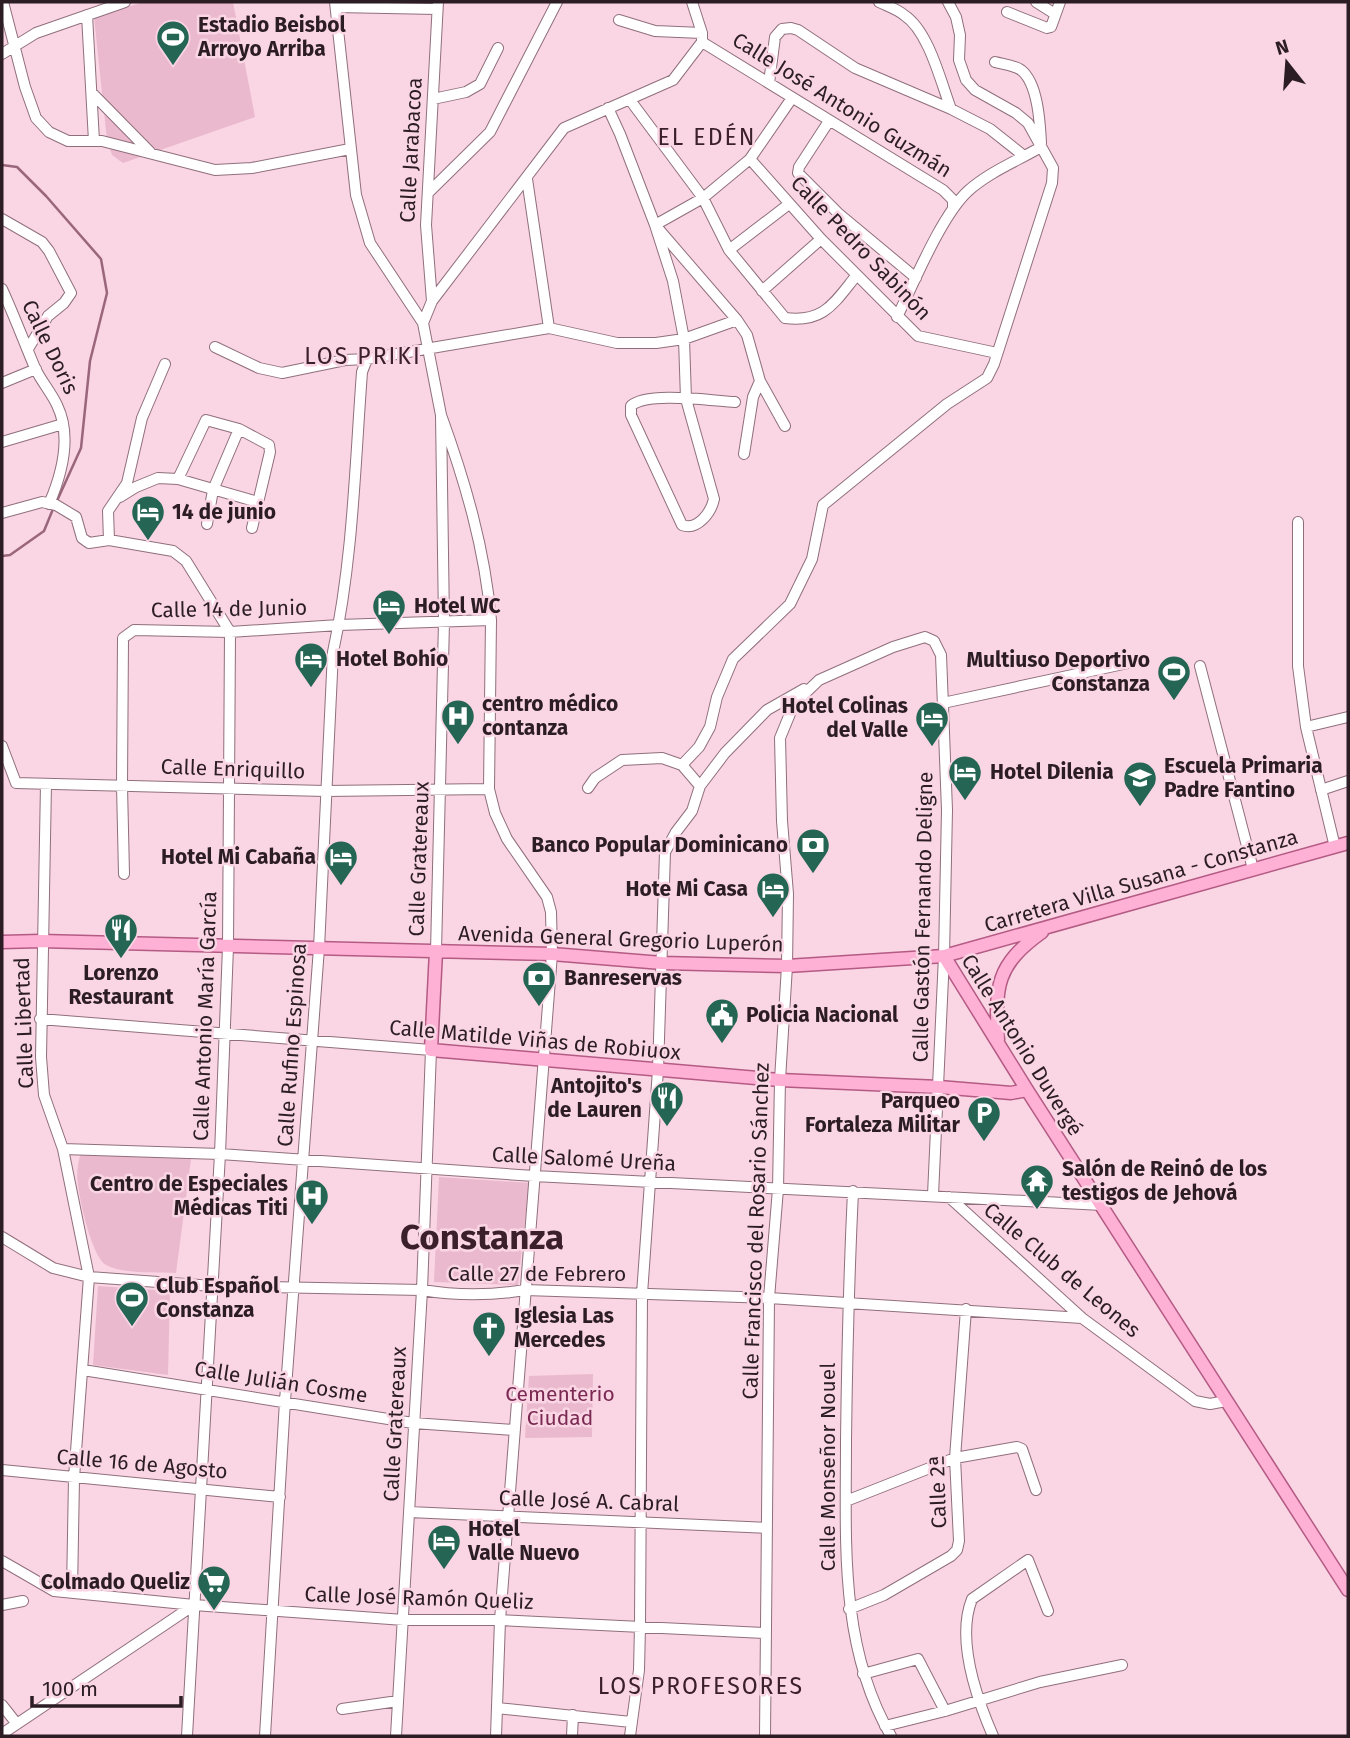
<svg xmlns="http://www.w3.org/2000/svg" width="1350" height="1738" viewBox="0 0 1350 1738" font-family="'Fira Sans',sans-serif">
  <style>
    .green { fill: #eab9cd }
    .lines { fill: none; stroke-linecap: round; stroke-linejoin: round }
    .stream { stroke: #9a667c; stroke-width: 2.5 }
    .minor-casing { stroke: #906f7c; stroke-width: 12 }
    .major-casing { stroke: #b45b84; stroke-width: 15 }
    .minor { stroke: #fff; stroke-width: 10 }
    .major { stroke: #feb0d5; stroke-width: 12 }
    .labels { text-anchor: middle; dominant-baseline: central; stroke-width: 5; stroke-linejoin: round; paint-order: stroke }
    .poi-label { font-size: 21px; font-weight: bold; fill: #2b1d23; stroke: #fad5e4; text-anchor: start }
    .street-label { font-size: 21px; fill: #2b1d23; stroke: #fad5e4 }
    .park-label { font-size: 21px; fill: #7a2952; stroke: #fad5e4 }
    .neighbourhood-label { font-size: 23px; letter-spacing: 2px; fill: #3b202c; stroke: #fad5e4 }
    .town-label { font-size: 35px; font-weight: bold; fill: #3b202c; stroke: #fad5e4 }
  </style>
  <rect width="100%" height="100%" fill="#fad5e4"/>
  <!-- green -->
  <path class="green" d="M144,2h89l22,115 -132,46 -11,-8 -5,-15 -13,-123z
    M81,1152l110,7 -15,114c-18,-1 -54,1 -70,-8 -14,-8 -26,-63 -28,-80 -2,-12 0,-22 3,-33z
    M439,1177l90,6 -11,102 -84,-3z
    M98,1286l72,5 -2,84 -75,-10z
    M593,1374l-1,63 -67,1 4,-62z"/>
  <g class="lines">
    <!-- stream -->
    <path class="stream" d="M2,165l15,2 29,29 55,63 6,34 -17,68 -9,87 -25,55
      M2,556l8,-1 34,-24 9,-22"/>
    <!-- minor casing -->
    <g class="minor-casing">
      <path id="minor" d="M3,2l22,85 11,31 13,14 19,9h34l113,29 37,-2 98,-19
        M335,2l21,193 14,48 53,80 18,92 3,207 -8,329
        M879,2c8,4 18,7 25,13 25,16 37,68 47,94
        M1036,2l19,12
        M336,7l101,2
        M1007,12l40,16 4,-1 9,-25
        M87,15l7,126
        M619,20l36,11 47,2
        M702,42l241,148 10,10v7
        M2,54l34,-21 89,-31
        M995,62c7,2 19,3 26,8 17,13 19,53 20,73
        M769,83l6,-46 7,-8 9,-1 7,2 57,38 96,41 39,20 34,27
        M92,93l58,59
        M433,99l33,-7 14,-8 18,-36
        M630,100l73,98 26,52 56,68c39,5 49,-15 71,-42
        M608,108l12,26 35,91 18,56 11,58 2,60 28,100c-3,14 -17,32 -32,26l-51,-110v-9c16,-15 82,-5 104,-4
        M829,121l-30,46 -1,6 40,40 78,65
        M750,159l71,80 97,97 79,17
        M527,179l22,149
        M428,193l62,-61 67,-130
        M2,219l40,23 7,9 22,42 -7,10 -16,13 -20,33
        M729,250l60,-46
        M2,289c12,26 22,53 33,79 6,13 16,24 22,37 15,31 5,69 -8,99
        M762,291l59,-52
        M432,301l-6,-76 12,-223
        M897,317c17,-34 44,-101 71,-126 21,-19 49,-30 73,-44
        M423,323l9,-22 132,-173 109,-48 29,-38v-9l-10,-31
        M215,347l44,21 23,5 63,-13 22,-1 182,-31 68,15h39l28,-4 53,-19
        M2,383l34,-14
        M441,415c24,66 44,134 50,205l-2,169 6,24 12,26 40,58 4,15 1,42 -52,666 -4,116
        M785,426l-25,-45 -13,-46 -10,-15 -82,-95 48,-27 47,-39 42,-61
        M2,442l61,-18
        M744,454l9,-57 7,-16
        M178,479l28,-59 33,9 30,16 1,7 -18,76
        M120,497l16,-10 22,-9 20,1 80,23
        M2,513l40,-11 14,3 20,12 6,21 7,5 20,-3 64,11 13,10 44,71 -2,315 -8,207 -33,582
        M1298,522v144l8,61 29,120
        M207,524l6,-34 26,-61
        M109,540l-1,-29 19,-28 15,-65 23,-54
        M1200,666l53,203
        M943,703l185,-40
        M1306,727l42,-10
        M2,746l14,37 309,8 164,-2
        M682,765l17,-18 11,-20 7,-30 16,-38 57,-55 22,-45 11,-54 124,-101 40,-26 7,-14 58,-181 1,-15 -25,-45 -12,-10 -41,-23 -9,-10 -7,-20 1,-25 -4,-18 -8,-15
        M46,784l-5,273 3,38 19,54 26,128 -15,201 -2,114
        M588,788l7,-10 27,-18 40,-2 20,7 18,21
        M1321,790l27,-9
        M124,874l-2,-88 1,-148 11,-8 96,2 109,-7 152,-5
        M40,1019l391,31 -9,240 -26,446
        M63,1149l157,5 314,22 568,29
        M853,1191c-4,84 -6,166 -7,250 0,100 -7,206 45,295
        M949,1197l133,121 113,83 15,3 16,-3
        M2,1237l51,31 36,9 124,9 209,4c36,6 67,6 103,0l244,8 313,20
        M83,1370l330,53 102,7
        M2,1470l278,27
        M846,1501l109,-43 62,-11 5,2 14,41
        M409,1512l358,16
        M2,1561l52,30 140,14 210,15h96l266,13
        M2,1605l21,-4
        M849,1609l35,-14 67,-39 6,-6 2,-9 -4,-83 11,-149
        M863,1674l55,-15 27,52
        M2,1705l15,19
        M497,1708l134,14
        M342,1709l56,-8
        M885,1726l60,-15 95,-29 82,-17
        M2,1734l192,-129
        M265,1736l20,-335 34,-453 14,-296c20,-92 22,-187 29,-280l5,-13
        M572,1736l1,-21
        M630,1736l9,-66 1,-44 2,-332 16,-224 7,-218 11,-20 16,-21 8,-25 25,-33 42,-43 37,-21
        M765,1736l4,-438 9,-109 2,-109 7,-114 1,-72 -6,-73 -2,-83 14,-34 25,-24 74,-33 32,-10 9,4 7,14 6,155 -3,146 -11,239
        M993,1736c-16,-37 -37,-97 -21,-137l56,-39 20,51"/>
    </g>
    <!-- major casing -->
    <g class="major-casing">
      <path id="major" d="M2,942l39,-1 511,13 110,9 125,3 157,-10 404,-113
        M436,951l-5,99 349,30 159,7 72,6 16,-3
        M944,956l83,134 321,500
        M998,1040c-3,-54 -2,-75 44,-108"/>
    </g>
    <!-- minor -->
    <use href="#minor" class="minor"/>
    <!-- major -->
    <use href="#major" class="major"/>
  </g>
  <!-- icons -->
  <defs>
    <g id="stadium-pin" transform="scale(1.75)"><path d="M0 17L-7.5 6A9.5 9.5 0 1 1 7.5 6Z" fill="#246553" stroke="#fad5e4"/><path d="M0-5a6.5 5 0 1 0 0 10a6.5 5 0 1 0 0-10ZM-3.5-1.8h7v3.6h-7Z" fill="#fff"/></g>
    <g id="hotel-pin" transform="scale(1.75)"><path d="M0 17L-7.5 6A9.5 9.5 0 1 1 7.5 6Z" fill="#246553" stroke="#fad5e4"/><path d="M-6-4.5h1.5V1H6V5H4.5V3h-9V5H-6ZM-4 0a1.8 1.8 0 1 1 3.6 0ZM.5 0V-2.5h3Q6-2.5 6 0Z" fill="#fff"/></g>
    <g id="hospital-pin" transform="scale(1.75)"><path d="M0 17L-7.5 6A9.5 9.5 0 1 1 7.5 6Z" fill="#246553" stroke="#fad5e4"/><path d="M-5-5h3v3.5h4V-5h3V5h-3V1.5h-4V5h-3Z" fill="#fff"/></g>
    <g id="school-pin" transform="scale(1.75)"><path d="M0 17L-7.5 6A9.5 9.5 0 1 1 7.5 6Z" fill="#246553" stroke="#fad5e4"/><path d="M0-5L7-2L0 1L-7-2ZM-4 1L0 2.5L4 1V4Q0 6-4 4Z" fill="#fff"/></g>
    <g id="bank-pin" transform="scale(1.75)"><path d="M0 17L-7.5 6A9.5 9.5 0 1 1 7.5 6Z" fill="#246553" stroke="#fad5e4"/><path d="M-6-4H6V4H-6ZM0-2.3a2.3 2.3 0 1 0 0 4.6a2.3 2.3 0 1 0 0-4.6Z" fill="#fff"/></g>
    <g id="restaurant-pin" transform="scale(1.75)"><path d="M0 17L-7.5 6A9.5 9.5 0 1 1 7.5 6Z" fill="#246553" stroke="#fad5e4"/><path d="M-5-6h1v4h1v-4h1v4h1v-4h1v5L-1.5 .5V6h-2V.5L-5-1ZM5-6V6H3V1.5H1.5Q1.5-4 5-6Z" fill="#fff"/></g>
    <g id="civic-pin" transform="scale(1.75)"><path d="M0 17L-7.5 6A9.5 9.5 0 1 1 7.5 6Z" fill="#246553" stroke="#fad5e4"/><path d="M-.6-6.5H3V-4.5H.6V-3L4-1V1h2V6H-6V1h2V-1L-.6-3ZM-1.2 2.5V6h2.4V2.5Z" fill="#fff"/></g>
    <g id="parking-pin" transform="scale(1.75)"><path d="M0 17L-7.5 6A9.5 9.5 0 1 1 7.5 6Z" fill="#246553" stroke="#fad5e4"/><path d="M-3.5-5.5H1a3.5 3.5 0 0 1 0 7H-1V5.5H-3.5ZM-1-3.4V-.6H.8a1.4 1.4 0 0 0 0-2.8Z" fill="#fff"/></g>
    <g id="temple-pin" transform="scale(1.75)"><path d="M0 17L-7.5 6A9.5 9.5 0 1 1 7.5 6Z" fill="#246553" stroke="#fad5e4"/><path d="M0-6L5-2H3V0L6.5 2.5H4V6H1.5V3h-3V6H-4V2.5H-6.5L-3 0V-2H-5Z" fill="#fff"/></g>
    <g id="church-pin" transform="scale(1.75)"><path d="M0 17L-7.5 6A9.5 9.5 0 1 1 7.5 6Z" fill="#246553" stroke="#fad5e4"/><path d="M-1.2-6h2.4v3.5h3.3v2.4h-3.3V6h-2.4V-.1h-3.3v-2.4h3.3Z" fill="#fff"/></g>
    <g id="supermarket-pin" transform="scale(1.75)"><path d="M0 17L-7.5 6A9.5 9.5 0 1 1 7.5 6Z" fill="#246553" stroke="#fad5e4"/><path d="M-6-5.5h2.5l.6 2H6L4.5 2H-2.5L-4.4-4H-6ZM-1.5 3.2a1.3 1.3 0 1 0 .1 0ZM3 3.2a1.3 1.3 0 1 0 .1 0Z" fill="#fff"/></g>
  </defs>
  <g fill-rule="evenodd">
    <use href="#stadium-pin" x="173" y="37"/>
    <use href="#hotel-pin" x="148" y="512"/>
    <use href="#hotel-pin" x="389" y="606"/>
    <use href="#hotel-pin" x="311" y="659"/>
    <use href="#stadium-pin" x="1174" y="672"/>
    <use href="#hospital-pin" x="458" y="716"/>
    <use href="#hotel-pin" x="932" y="718"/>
    <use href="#hotel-pin" x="965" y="772"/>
    <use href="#school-pin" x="1140" y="778"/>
    <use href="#bank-pin" x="813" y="845"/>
    <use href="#hotel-pin" x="341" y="857"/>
    <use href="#hotel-pin" x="773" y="889"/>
    <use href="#restaurant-pin" x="121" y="930"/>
    <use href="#bank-pin" x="539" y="978"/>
    <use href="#civic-pin" x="722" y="1015"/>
    <use href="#restaurant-pin" x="667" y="1098"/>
    <use href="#parking-pin" x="984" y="1113"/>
    <use href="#temple-pin" x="1037" y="1181"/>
    <use href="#hospital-pin" x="312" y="1196"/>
    <use href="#stadium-pin" x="132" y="1298"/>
    <use href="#church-pin" x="489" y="1328"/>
    <use href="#hotel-pin" x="444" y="1541"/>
    <use href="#supermarket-pin" x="214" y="1582"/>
  </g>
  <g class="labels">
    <!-- poi labels -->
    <g class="poi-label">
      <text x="198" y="25">Estadio Beisbol<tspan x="198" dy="24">Arroyo Arriba</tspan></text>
      <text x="172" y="512">14 de junio</text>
      <text x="414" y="606">Hotel WC</text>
      <text x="336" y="659">Hotel Bohío</text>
      <text x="1150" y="660" text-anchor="end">Multiuso Deportivo<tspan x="1150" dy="24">Constanza</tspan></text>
      <text x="482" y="704">centro médico<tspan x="482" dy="24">contanza</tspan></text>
      <text x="908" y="706" text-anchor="end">Hotel Colinas<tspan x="908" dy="24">del Valle</tspan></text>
      <text x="1164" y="766">Escuela Primaria<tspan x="1164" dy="24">Padre Fantino</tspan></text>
      <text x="990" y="772">Hotel Dilenia</text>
      <text x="788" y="845" text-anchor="end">Banco Popular Dominicano</text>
      <text x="316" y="857" text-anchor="end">Hotel Mi Cabaña</text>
      <text x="748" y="889" text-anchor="end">Hote Mi Casa</text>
      <text x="121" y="973" text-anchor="middle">Lorenzo<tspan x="121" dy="24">Restaurant</tspan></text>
      <text x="564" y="978">Banreservas</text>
      <text x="746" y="1015">Policia Nacional</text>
      <text x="642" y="1086" text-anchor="end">Antojito's<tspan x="642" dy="24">de Lauren</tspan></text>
      <text x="960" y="1101" text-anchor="end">Parqueo<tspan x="960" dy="24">Fortaleza Militar</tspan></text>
      <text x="1062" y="1169">Salón de Reinó de los<tspan x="1062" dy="24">testigos de Jehová</tspan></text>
      <text x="288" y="1184" text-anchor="end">Centro de Especiales<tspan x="288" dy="24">Médicas Titi</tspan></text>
      <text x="156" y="1286">Club Español<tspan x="156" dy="24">Constanza</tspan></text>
      <text x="514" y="1316">Iglesia Las<tspan x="514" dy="24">Mercedes</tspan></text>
      <text x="468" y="1529">Hotel<tspan x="468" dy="24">Valle Nuevo</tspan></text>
      <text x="190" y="1582" text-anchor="end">Colmado Queliz</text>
    </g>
    <!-- street labels -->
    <g class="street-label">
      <text transform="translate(842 105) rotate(32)">Calle José Antonio Guzmán</text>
      <text transform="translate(411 150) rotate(-87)">Calle Jarabacoa</text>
      <text transform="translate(861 248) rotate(46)">Calle Pedro Sabinón</text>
      <text transform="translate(50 347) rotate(64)">Calle Doris</text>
      <text transform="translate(229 609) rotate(-1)">Calle 14 de Junio</text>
      <text transform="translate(233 769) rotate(2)">Calle Enriquillo</text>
      <text transform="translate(419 859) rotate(-88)">Calle Gratereaux</text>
      <text transform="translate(1141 881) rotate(-16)">Carretera Villa Susana - Constanza</text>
      <text transform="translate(923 917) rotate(-89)">Calle Gastón Fernando Deligne</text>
      <text transform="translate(621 939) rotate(2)">Avenida General Gregorio Luperón</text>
      <text transform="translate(205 1016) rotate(-88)">Calle Antonio María García</text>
      <text transform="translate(24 1023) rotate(-92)">Calle Libertad</text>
      <text transform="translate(535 1040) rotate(5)">Calle Matilde Viñas de Robiuox</text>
      <text transform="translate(292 1045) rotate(-86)">Calle Rufino Espinosa</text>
      <text transform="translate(1022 1045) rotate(58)">Calle Antonio Duvergé</text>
      <text transform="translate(584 1159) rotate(3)">Calle Salomé Ureña</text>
      <text transform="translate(756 1231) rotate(-88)">Calle Francisco del Rosario Sánchez</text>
      <text transform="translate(1062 1270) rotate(40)">Calle Club de Leones</text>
      <text x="537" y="1274">Calle 27 de Febrero</text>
      <text transform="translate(281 1382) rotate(9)">Calle Julián Cosme</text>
      <text transform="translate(395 1424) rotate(-87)">Calle Gratereaux</text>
      <text transform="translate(142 1464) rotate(5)">Calle 16 de Agosto</text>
      <text transform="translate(828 1467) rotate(-90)">Calle Monseñor Nouel</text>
      <text transform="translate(938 1492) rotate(-92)">Calle 2ª</text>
      <text transform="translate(589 1501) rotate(2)">Calle José A. Cabral</text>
      <text transform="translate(419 1598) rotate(2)">Calle José Ramón Queliz</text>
    </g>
    <!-- park labels -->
    <g class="park-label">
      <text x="560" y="1394">Cementerio<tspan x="560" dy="24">Ciudad</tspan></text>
    </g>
    <!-- neighbourhood labels -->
    <g class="neighbourhood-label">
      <text x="707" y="137">EL EDÉN</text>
      <text x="363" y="356">LOS PRIKI</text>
      <text x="701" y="1686">LOS PROFESORES</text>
    </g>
    <!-- town labels -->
    <g class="town-label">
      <text x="482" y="1237">Constanza</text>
    </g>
  </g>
  <!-- border -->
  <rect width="1350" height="1738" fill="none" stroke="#2b1d23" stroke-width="7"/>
  <!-- north arrow -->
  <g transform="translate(1287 63) rotate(343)" stroke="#fad5e4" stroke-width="5" paint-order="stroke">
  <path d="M0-5L12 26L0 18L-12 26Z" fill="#2b1d23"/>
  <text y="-10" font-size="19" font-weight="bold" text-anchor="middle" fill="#2b1d23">N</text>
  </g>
  <!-- scale -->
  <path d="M32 1696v10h149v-10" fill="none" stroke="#2b1d23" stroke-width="3.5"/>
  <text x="42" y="1696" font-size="21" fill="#2b1d23" stroke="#fad5e4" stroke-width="5" paint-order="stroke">100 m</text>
</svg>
